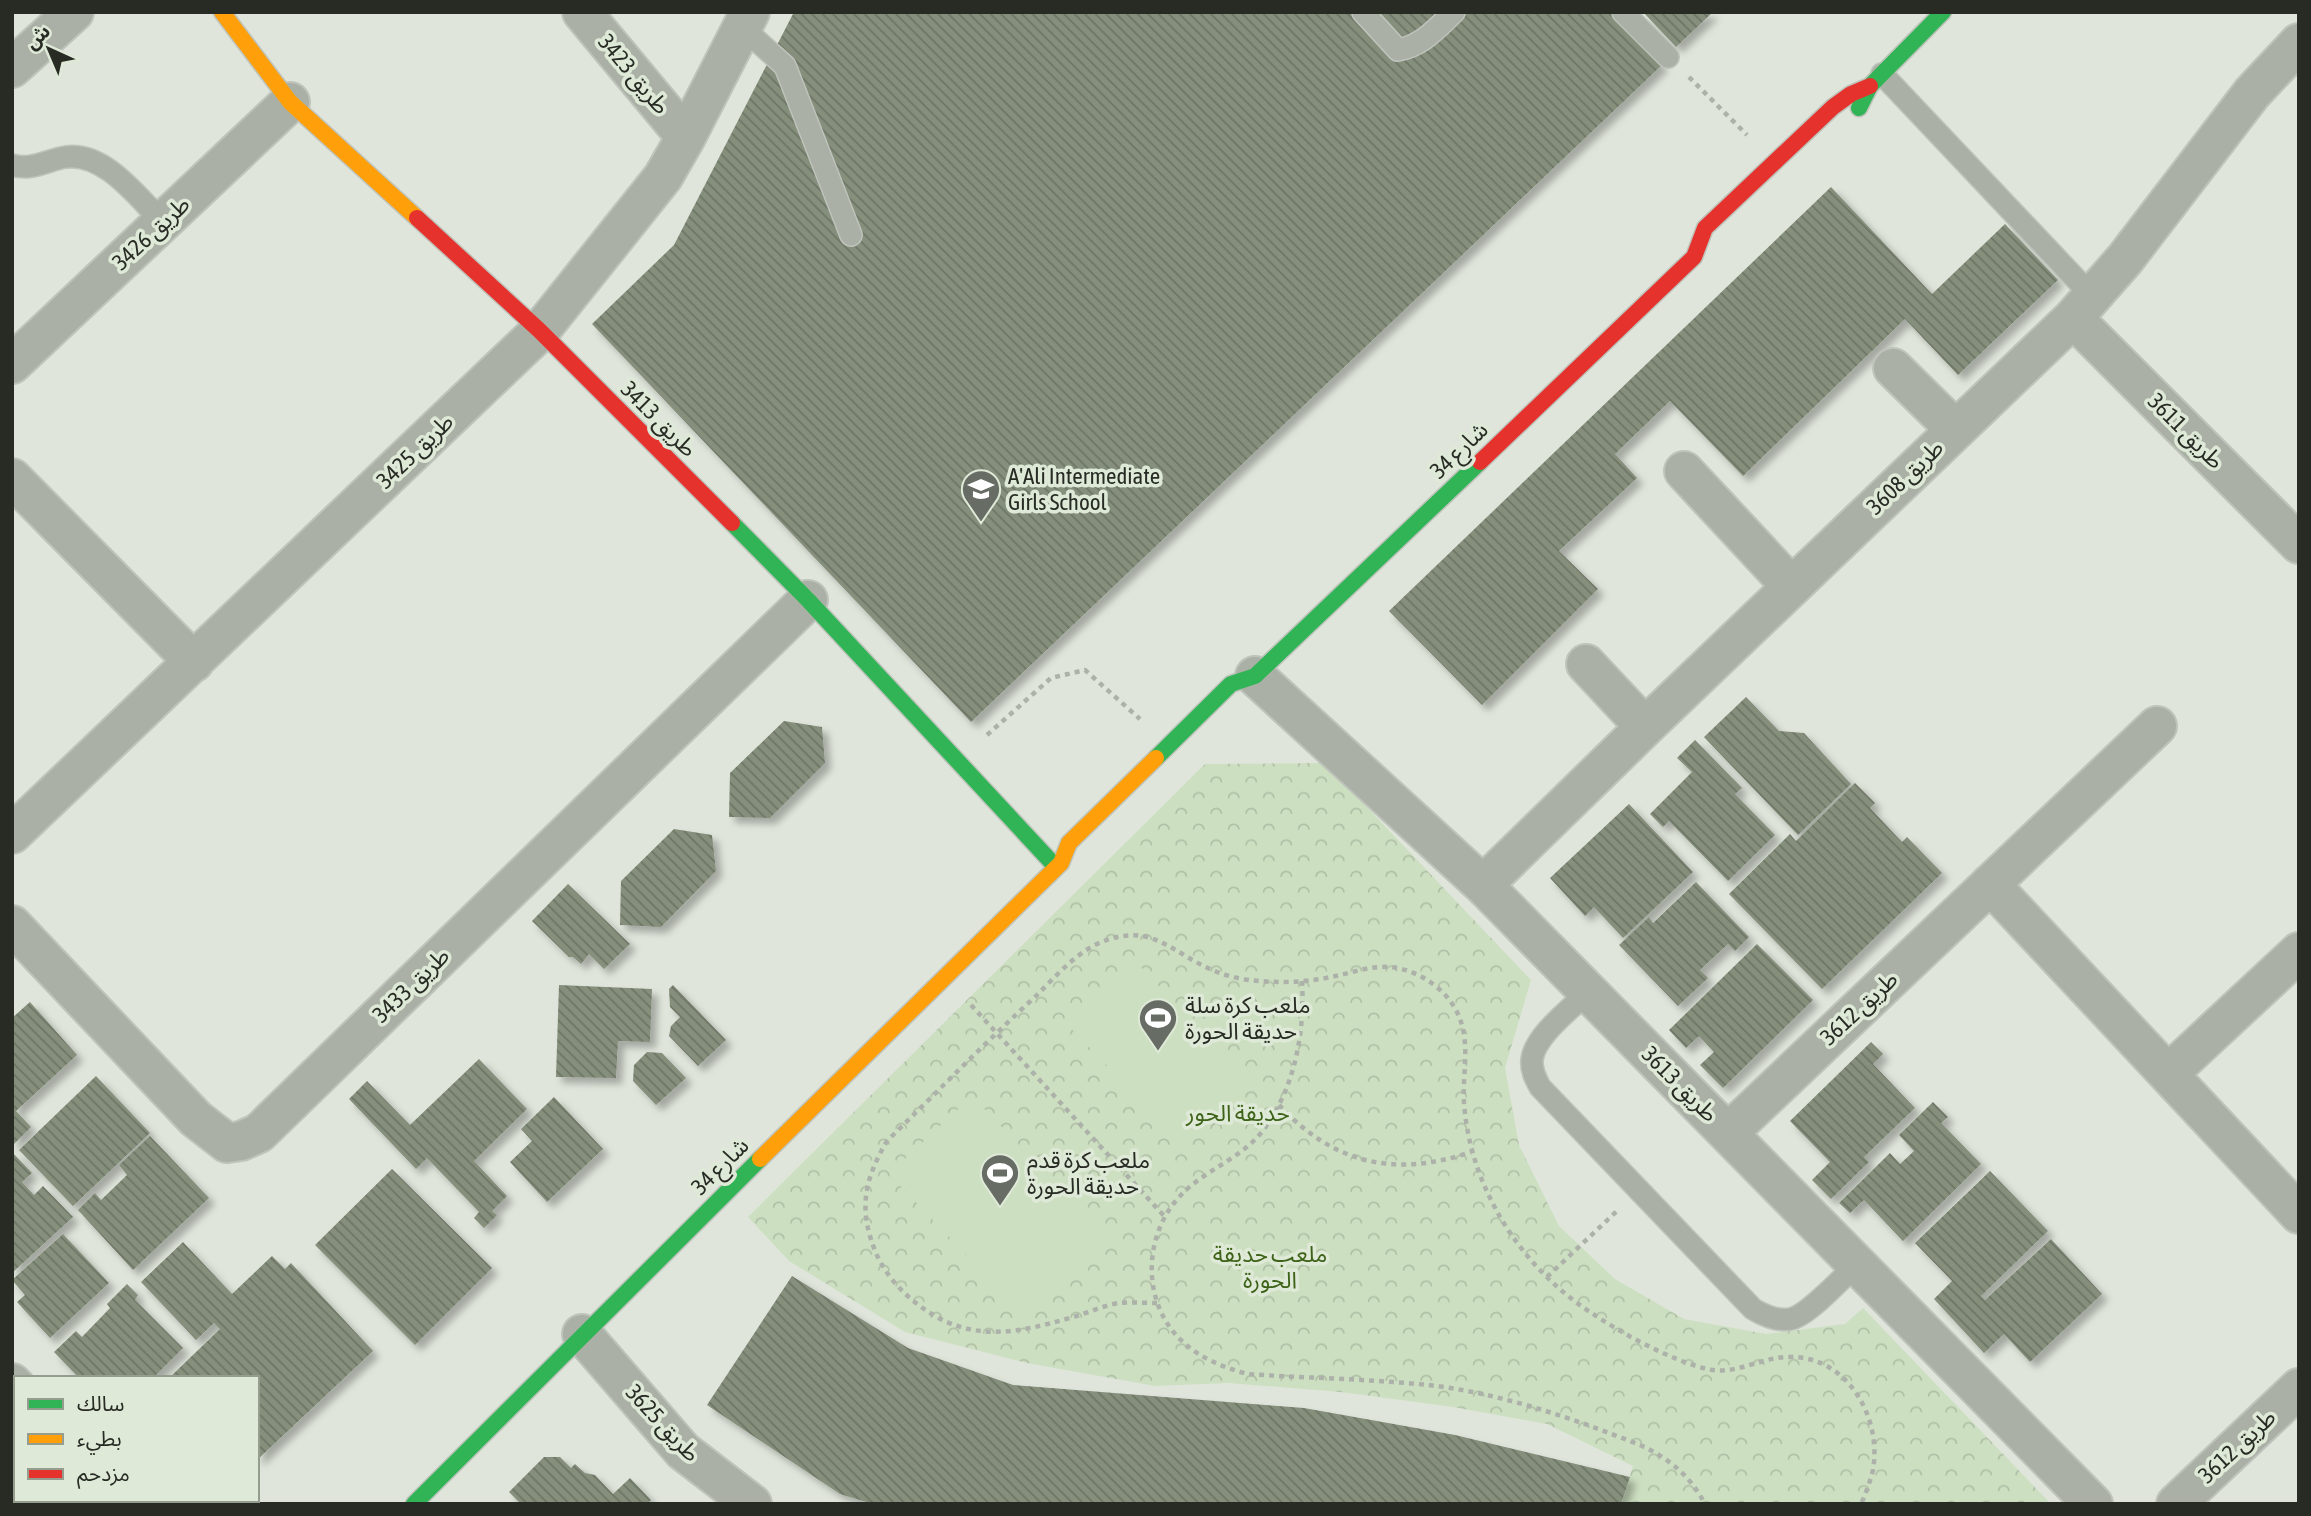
<svg xmlns="http://www.w3.org/2000/svg" width="2311" height="1516" viewBox="0 0 2311 1516" font-family="'Asap Condensed','Noto Sans Arabic',sans-serif">
  <style>
    .park { fill: url(#park-crowns) }
    .pitch { fill: #cddfc1 }
    .building { fill: url(#building-back-hatch); filter: url(#shadow) }
    .lines { fill: none; stroke-linecap: round; stroke-linejoin: round }
    .lane-casing { stroke: #bec3bb; stroke-width: 24 }
    .street-casing { stroke: #bec3bb; stroke-width: 42 }
    .fast-casing { stroke: #bec3bb; stroke-width: 19 }
    .slow-casing { stroke: #bec3bb; stroke-width: 19 }
    .jam-casing { stroke: #bec3bb; stroke-width: 19 }
    .path { stroke: #acb1a9; stroke-width: 4.5; stroke-dasharray: 5 5; stroke-linecap: butt }
    .lane { stroke: #aab0a5; stroke-width: 21 }
    .street { stroke: #aab0a5; stroke-width: 38 }
    .fast { stroke: #30b455; stroke-width: 16 }
    .slow { stroke: #ff9f0a; stroke-width: 16 }
    .jam { stroke: #e5322d; stroke-width: 16 }
    .labels { text-anchor: middle; dominant-baseline: central; stroke-width: 7; stroke-linejoin: round; paint-order: stroke }
    .street-label { font-size: 23px; fill: #272b24; stroke: #dee9d7 }
    .poi-label { font-size: 23px; fill: #272b24; stroke: #dee9d7; text-anchor: start }
    .park-label { font-size: 23px; fill: #3e6318; stroke: #dee9d7 }
  </style>
  <defs>
    <pattern id="park-crowns" width="20" height="18" patternUnits="userSpaceOnUse" patternTransform="scale(1.75)"><rect width="20" height="18" fill="#cddfc1"/><path d="M2 6a3 3 0 1 1 6 0M12 15a3 3 0 1 1 6 0" fill="none" stroke="#b0c0a6"/></pattern>
    <pattern id="building-back-hatch" width="6" height="6" patternUnits="userSpaceOnUse" patternTransform="scale(1.75)"><rect width="6" height="6" fill="#858f7c"/><path d="M-1 5l2 2M0 0l6 6M5-1l2 2" fill="none" stroke="#6d7565"/></pattern>
    <filter id="shadow"><feDropShadow dx="6" dy="6" stdDeviation="3.5" flood-color="#0004"/></filter>
  </defs>
  <rect width="100%" height="100%" fill="#dfe5db"/>
  <!-- park -->
  <path class="park" d="M1325,763l206,217 -26,88 14,77 40,81 56,53 69,40 82,15 79,-10 18,-16 188,196h-430l12,-38 -86,-42 -94,-17 -112,-15 -113,-9 -73,3 -128,-23 -122,-31 -116,-71 -41,-44 457,-453z"/>
  <!-- pitch -->
  <path class="pitch" d="M1133,959l116,121 -67,64 -116,-121z
    M972,1096l138,144 -83,78 -138,-144z"/>
  <!-- building -->
  <path class="building" d="M794,12h818l50,53 -691,657 -379,-398 82,-79z
    M1643,12h70l-37,35z
    M1831,187l101,107 73,-70 53,56 -100,95 -53,-56 -162,157 -73,-75 -55,53 22,24 -78,73 39,38 -116,116 -93,-94z
    M1746,697l33,34 25,2 47,51 -53,51 -94,-98z
    M784,721l38,6 3,36 -55,55 -41,-1 1,-44z
    M1695,740l47,48 -7,6 40,41 -47,46 -59,-60 -6,6 -13,-13 42,-42 -15,-14z
    M1855,783l20,20 -5,5 32,34 5,-5 35,36 -120,116 -93,-95 61,-60 6,7z
    M1629,804l64,68 -70,66 -29,-31 -9,9 -35,-38z
    M674,829l38,6 4,36 -55,56 -41,-2 1,-44z
    M1696,882l53,55 -14,14 -7,-7 -28,26 8,8 -30,28 -59,-61 30,-28 4,6z
    M568,884l62,60 -26,25 -15,-15 -8,10 -8,-7h-4l-37,-36z
    M1757,944l56,56 -90,88 -23,-23 14,-13 -15,-16 -13,12 -17,-18z
    M559,985l93,4 -2,53 -32,-1 -2,37 -60,-1z
    M673,985l53,55 -28,26 -29,-30 2,-10 9,-9 -10,-10 -1,-18z
    M30,1002l47,53 -61,56 15,16 -19,19v-128z
    M1871,1042l12,12 -10,10 42,44 -51,49 5,5 -38,37 -19,-19 18,-18 -40,-41z
    M647,1052l15,1 24,25 -30,27 -23,-24 1,-16z
    M479,1059l48,50 -53,52 33,35 -15,15 5,4 -13,13 -10,-10 5,-6 -52,-54 -11,11 -67,-70 18,-18 43,44z
    M96,1076l54,57 -77,73 -54,-56z
    M554,1097l49,52 -56,53 -37,-40 22,-21 -11,-12z
    M1933,1102l15,15 -7,6 40,41 -78,77 -39,-41 -14,13 -11,-10 51,-50 10,11 14,-13 -15,-16z
    M150,1136l59,62 -76,72 -55,-60 17,-17 6,7 26,-25 -8,-10z
    M12,1152l20,21 -10,9 12,13 9,-9 30,31 -61,56z
    M392,1169l100,99 -77,77 -100,-100z
    M1990,1171l58,60 -67,65 4,4 66,-61 51,55 -72,68 -26,-28 -20,19 -50,-54 18,-18 -37,-38z
    M63,1234l46,49 -59,55 -33,-36 8,-7 -13,-15z
    M183,1242l49,52 40,-38 13,13 6,-6 82,88 -116,109v-82h-88l51,-49 -6,-6 -18,17 -55,-58z
    M792,1276l116,72 105,37 291,23 151,27 175,42 -9,27h-748l-33,-10 -133,-89z
    M127,1284l11,11 -3,5 48,48 -30,30h-74l-25,-26 22,-21 6,6 28,-29 -3,-4z
    M544,1457h16l11,11 4,-4 10,9 10,2 18,19 17,-16 21,22 -4,4h-126l-12,-12z"/>
  <g class="lines">
    <!-- lane casing -->
    <g class="lane-casing">
      <path id="lane" d="M1363,12l35,38c24,-4 39,-22 56,-38
        M1623,12l45,45
        M742,27l43,39 66,169
        M1882,74l210,222
        M12,165c20,6 35,-5 54,-8 39,-5 71,40 97,65
        M1589,991c-17,17 -55,45 -57,69 -1,10 3,18 8,27l213,222c12,7 27,14 41,9 18,-7 48,-40 63,-54"/>
    </g>
    <!-- street casing -->
    <g class="street-casing">
      <path id="street" d="M582,12l104,125
        M12,68l62,-56
        M2073,318l226,226
        M12,364l278,-262
        M1893,368l62,61
        M1684,471l107,115
        M12,478l182,184
        M1586,664l59,63
        M1255,676l228,209 610,619
        M12,834l528,-503 123,-154 23,-40 64,-125
        M1990,884l309,330
        M1483,885l162,-158 428,-409 52,-59 127,-166 47,-50
        M12,925l184,194 31,24 14,-2 18,-8 549,-533
        M2168,1074l131,-122
        M1728,1133l429,-407
        M582,1334l101,117 69,53
        M12,1383l4,4
        M12,1447l4,-3
        M122,1500l3,4
        M2176,1504l123,-116"/>
    </g>
    <!-- fast casing -->
    <g class="fast-casing">
      <path id="fast" d="M1859,108l11,-22 73,-74
        M732,523l76,77 248,267
        M1156,758l75,-74 24,-8 225,-214
        M414,1504l346,-345"/>
    </g>
    <!-- slow casing -->
    <g class="slow-casing">
      <path id="slow" d="M222,12l68,90 127,116
        M760,1159l301,-296 8,-20 87,-85"/>
    </g>
    <!-- jam casing -->
    <g class="jam-casing">
      <path id="jam" d="M417,218l123,113 192,192
        M1480,462l214,-205 11,-29 128,-121 18,-13 19,-8"/>
    </g>
    <!-- path -->
    <path class="path" d="M1689,77l58,58
      M987,735l64,-57 34,-8 55,49
      M1302,981c3,51 -7,106 -38,148 -21,29 -58,40 -83,66 -38,39 -40,107 0,145 18,18 42,27 66,34 60,4 121,5 181,11 62,7 123,26 181,48 18,7 37,13 53,24 19,12 33,28 43,47
      M971,1005l194,212
      M1279,1105c55,59 116,73 192,47
      M1547,1277l71,-67
      M1157,1303c-12,0 -25,-1 -38,0 -15,2 -31,10 -46,14 -55,16 -103,27 -153,-11 -18,-13 -35,-32 -44,-53 -18,-43 -12,-73 11,-112 50,-49 99,-99 150,-146 18,-18 37,-40 60,-51 55,-25 74,10 120,28 13,5 28,8 42,9 24,2 48,1 72,-4 16,-3 32,-9 49,-10 28,-2 58,15 73,38 20,31 9,65 11,98 6,84 56,163 126,209 31,21 80,48 117,57 29,7 55,-13 84,-12 57,0 91,61 82,113 -3,12 -7,23 -12,34"/>
    <!-- lane -->
    <use href="#lane" class="lane"/>
    <!-- street -->
    <use href="#street" class="street"/>
    <!-- fast -->
    <use href="#fast" class="fast"/>
    <!-- slow -->
    <use href="#slow" class="slow"/>
    <!-- jam -->
    <use href="#jam" class="jam"/>
  </g>
  <!-- icons -->
  <defs>
    <g id="school-pin" transform="scale(2.0125)"><path d="M0 17L-7.5 6A9.5 9.5 0 1 1 7.5 6Z" fill="#676c64" stroke="#dee9d7"/><path d="M0-5L7-2L0 1L-7-2ZM-4 1L0 2.5L4 1V4Q0 6-4 4Z" fill="#fff"/></g>
    <g id="stadium-pin" transform="scale(2.0125)"><path d="M0 17L-7.5 6A9.5 9.5 0 1 1 7.5 6Z" fill="#676c64" stroke="#dee9d7"/><path d="M0-5a6.5 5 0 1 0 0 10a6.5 5 0 1 0 0-10ZM-3.5-1.8h7v3.6h-7Z" fill="#fff"/></g>
  </defs>
  <g fill-rule="evenodd">
    <use href="#school-pin" x="981" y="489"/>
    <use href="#stadium-pin" x="1158" y="1018"/>
    <use href="#stadium-pin" x="1000" y="1173"/>
  </g>
  <g class="labels">
    <!-- street labels -->
    <g class="street-label">
      <text transform="translate(634 74) rotate(50)">طريق 3423</text>
      <text transform="translate(151 233) rotate(-43)">طريق 3426</text>
      <text transform="translate(659 419) rotate(45)">طريق 3413</text>
      <text transform="translate(2186 431) rotate(45)">طريق 3611</text>
      <text transform="translate(1459 450) rotate(-44)">شارع 34</text>
      <text transform="translate(415 451) rotate(-44)">طريق 3425</text>
      <text transform="translate(1905 477) rotate(-44)">طريق 3608</text>
      <text transform="translate(411 985) rotate(-44)">طريق 3433</text>
      <text transform="translate(1859 1008) rotate(-43)">طريق 3612</text>
      <text transform="translate(1680 1084) rotate(45)">طريق 3613</text>
      <text transform="translate(720 1166) rotate(-45)">شارع 34</text>
      <text transform="translate(663 1423) rotate(47)">طريق 3625</text>
      <text transform="translate(2237 1446) rotate(-43)">طريق 3612</text>
    </g>
    <!-- poi labels -->
    <g class="poi-label">
      <text x="1008" y="476">A'Ali Intermediate<tspan x="1008" dy="26">Girls School</tspan></text>
      <text x="1185" y="1005">ملعب كرة سلة<tspan x="1185" dy="26">حديقة الحورة</tspan></text>
      <text x="1027" y="1160">ملعب كرة قدم<tspan x="1027" dy="26">حديقة الحورة</tspan></text>
    </g>
    <!-- park labels -->
    <g class="park-label">
      <text x="1238" y="1113">حديقة الحور</text>
      <text x="1270" y="1254">ملعب حديقة<tspan x="1270" dy="26">الحورة</tspan></text>
    </g>
  </g>
  <!-- border -->
  <rect width="2311" height="1516" fill="none" stroke="#272b24" stroke-width="28"/>
  <!-- legend -->
  <rect x="14" y="1376" width="245" height="126" fill="#dee9d7" stroke="#959d8f" stroke-width="2"/>
  <rect x="28" y="1399" width="35" height="10" fill="#30b455" stroke="#959d8f" stroke-width="2"/>
  <text x="77" y="1411" font-size="21" fill="#272b24">سالك</text>
  <rect x="28" y="1434" width="35" height="10" fill="#ff9f0a" stroke="#959d8f" stroke-width="2"/>
  <text x="77" y="1446" font-size="21" fill="#272b24">بطيء</text>
  <rect x="28" y="1469" width="35" height="10" fill="#e5322d" stroke="#959d8f" stroke-width="2"/>
  <text x="77" y="1481" font-size="21" fill="#272b24">مزدحم</text>
  <!-- north arrow -->
  <g transform="translate(49 49) rotate(316)" stroke="#dee9d7" stroke-width="5" paint-order="stroke">
  <path d="M0-5L12 26L0 18L-12 26Z" fill="#272b24"/>
  <text y="-10" font-size="19" font-weight="bold" text-anchor="middle" fill="#272b24">ش</text>
  </g>
</svg>
